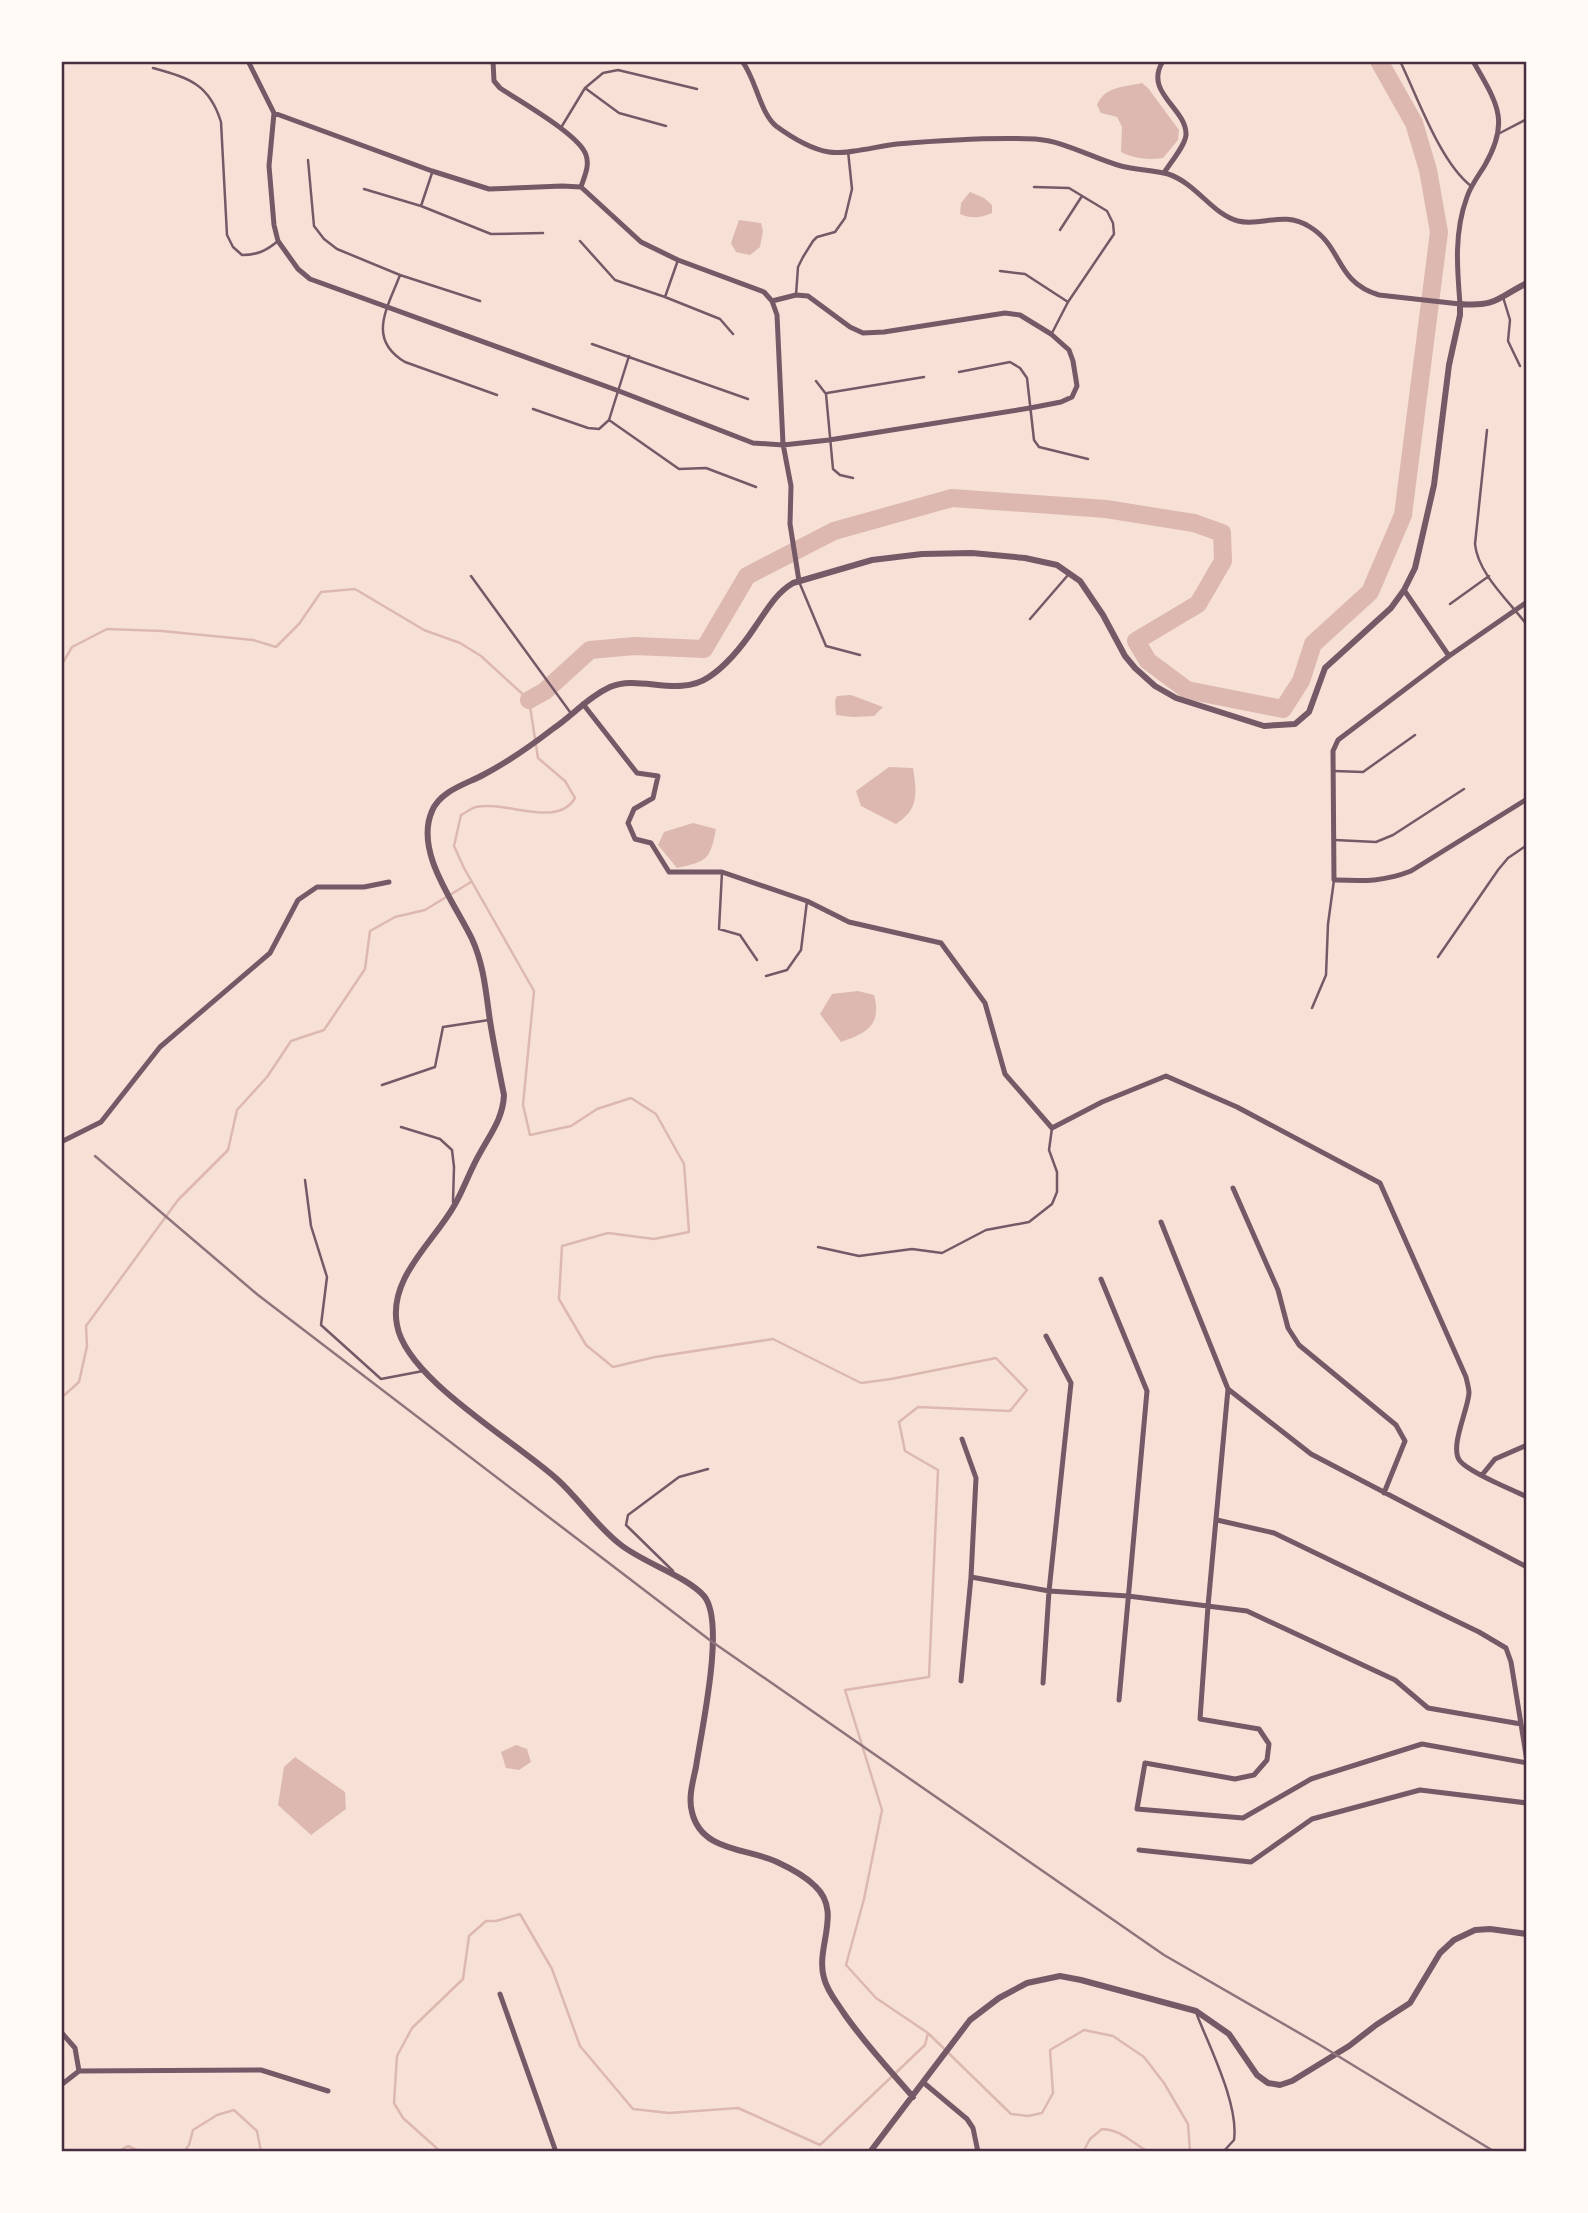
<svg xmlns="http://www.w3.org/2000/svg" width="1588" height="2213" viewBox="0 0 1588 2213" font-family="'Public Sans',sans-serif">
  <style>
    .water { fill: #dcb8b0 }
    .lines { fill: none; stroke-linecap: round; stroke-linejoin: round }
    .stream { stroke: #dcb8b0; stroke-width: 2.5 }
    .river { stroke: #dcb8b0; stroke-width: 18 }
    .service { stroke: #755966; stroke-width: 2.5 }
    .minor { stroke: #755966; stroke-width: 5 }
    .tertiary { stroke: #755966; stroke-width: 6 }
    .rail { stroke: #8f747c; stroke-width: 2.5 }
    .neatline { fill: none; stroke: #4a2c40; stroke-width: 2.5 }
  </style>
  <rect width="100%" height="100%" fill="#f7e1d7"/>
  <!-- water -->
  <path class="water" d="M1142,83l6,5 31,42 -1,10 -15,18c-15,2 -28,1 -42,-6l1,-25 -5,-10 -16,-4 -4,-8c8,-19 27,-18 45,-22z
    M970,192l14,6 8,7v8c-12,5 -20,6 -32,1l1,-11z
    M739,220l22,3 2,8 -3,16 -10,8 -14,-3 -5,-9z
    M851,695l32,12 -9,9 -21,1 -17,-2 -1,-14 2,-5z
    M889,767l24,1c4,25 6,41 -17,56l-35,-18 -5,-15z
    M693,823l23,6c-6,32 -9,32 -39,39l-19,-23 6,-13z
    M858,991l16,4c8,30 -7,38 -33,47l-21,-28 12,-20z
    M516,1745l11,4 4,13 -12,8 -13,-2 -5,-16z
    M295,1757l50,35 1,17 -35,26 -33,-30 6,-38z"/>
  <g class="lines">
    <!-- stream -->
    <path class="stream" d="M61,666l11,-19 35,-18 55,2 91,9 23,7 23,-23 22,-32 34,-3 69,41 36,13 21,13 48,44 9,58 27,23 10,17c-18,31 -70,2 -99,9 -5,1 -10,6 -15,8l-7,31 10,22 70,123 -11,114 7,30 41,-9 26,-17 34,-11 25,16 28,50 5,68 -35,7 -46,-6 -46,13 -3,53 27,46 27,22 42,-10 118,-18 88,44 30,-4 105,-21 31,32 -17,21 -92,-4 -19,15 6,29 33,19 -9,207 -84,13 37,120 -18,89 -18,66 30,33 52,35 -3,12 -105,100 -82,-37 -69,5 -36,-4 -53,-63 -28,-77 -32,-55 -24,7h-10l-17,15 -6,43 -51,49 -15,28 -3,47 9,15 38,34
      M61,1398l18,-16 8,-36 -1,-20 92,-126 50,-50 9,-40 30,-33 24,-36 33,-11 41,-61 5,-38 25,-14 30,-7 46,-28
      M929,2034l82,80 17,2 14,-3 11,-20 -3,-43 34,-20 29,6 31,21 20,26 24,41 2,28
      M117,2152l11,-6 13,6
      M184,2152l5,-7 4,-15 24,-15 17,-5 23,21 4,21
      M1083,2152l7,-13 12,-10c20,1 28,13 47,23"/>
    <!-- river -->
    <path class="river" d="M529,700l16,-9 45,-41 45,-4 69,3 43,-73 87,-45 118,-33 154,11 88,14 28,10 1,28 -25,43 -62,37 12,20 39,29 96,19 18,-28 12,-37 57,-52 33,-77 36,-283 -11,-62 -14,-47 -35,-62"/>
    <!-- service -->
    <path class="service" d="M459,61h2
      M1400,61c18,37 40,101 71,125
      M153,68c35,10 56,15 68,54l6,113 6,12 9,8c15,0 24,-4 36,-14
      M585,88l34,25 47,13
      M562,126l23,-38 18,-15 15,-3 79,19
      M1500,133l27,-14
      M308,160l6,66 10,13 13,10 63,26 80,26
      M1034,187l35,1 38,23 6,12 1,11 -46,68 -16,31
      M364,189l57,17 70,28 52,-1
      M421,206l11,-33
      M1060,230l22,-34
      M580,241l35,39 50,17 55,22 13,15
      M1000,271l25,3 43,28
      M400,275c-12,32 -34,64 5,87l92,33
      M796,295l2,-28 5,-10 10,-16 4,-4 18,-5 10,-14 7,-29 -4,-38
      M665,297l13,-37
      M1503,297l7,23 -2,21 12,25
      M592,344l156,55
      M959,372l51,-10 10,6 7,10 7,62 5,7 49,12
      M816,381l10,13 7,75 7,6 13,3
      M827,393l97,-16
      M533,409l55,19 11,1 10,-9 20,-64
      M609,420l70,49 27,-1 50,19
      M1487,430l-12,114c3,30 34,57 52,81
      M471,576l99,136
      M800,584l26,62 34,9
      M1450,604l39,-28
      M1030,619l38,-44
      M1334,771l29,1 52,-37
      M1335,840l41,2 17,-7 71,-46
      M722,872l-3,57 21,6 17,25
      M1438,957l60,-87 10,-12 19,-13
      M766,976l21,-6 14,-20 6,-49
      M1312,1008l14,-33 2,-51 6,-44
      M382,1085l53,-18 8,-40 46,-7
      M401,1127l39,12 12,11 2,17 -1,35
      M305,1180l6,46 16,51 -6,48 60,54 42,-8
      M818,1247l41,9 53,-7 30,4 44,-23 43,-8 23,-18 5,-12v-20l-8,-22 3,-22
      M673,1571l-47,-46 2,-10 51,-38 29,-8
      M1197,2015c13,33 42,90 37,125l-11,12"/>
    <!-- minor -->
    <path class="minor" d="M248,61l26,52 -5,53 5,59 4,16 20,28 12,10 309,112 134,52 30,2 46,-5 201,-32 31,-6 11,-5 5,-11 -4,-25 -4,-11 -18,-16 -31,-19 -15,-2 -121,19 -21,1 -13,-6 -42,-31 -12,-1 -24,6
      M493,61l1,20 6,7c19,13 80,47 86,67 4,11 -2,22 -5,32
      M742,61c14,18 18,52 34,65 15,11 34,23 53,26 17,3 49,-6 68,-8 46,-4 92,-7 138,-5 30,2 57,19 86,27 15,4 31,4 47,8 28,9 45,41 70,47 24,6 45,-11 72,6 33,20 25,55 69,68l81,9c-3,-36 -6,-72 7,-107 4,-12 12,-22 18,-32 26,-45 11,-63 -12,-104
      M1163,61c-20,32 24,47 23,74 -1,11 -16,28 -22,38
      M274,113l158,58 57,18 73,-3 19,1 60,55 37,18 86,32 8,9 5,14 6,129 8,42 -1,38 9,57
      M1404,590l45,66
      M1527,602l-78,54 -111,84 -5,11 1,129c30,1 49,2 77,-9l116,-72
      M583,704l54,69 21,3 -5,22 -19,11 -6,14 7,16 16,4 18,29h53l85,29 42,21 92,21 44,60 20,71 47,54 50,-26 64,-26 71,31 143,76 86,194c1,5 3,11 3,16 -1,17 -20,55 -9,68 10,12 51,28 67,36
      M61,1142l40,-20 59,-75 110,-94 28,-53 19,-13h47l25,-5
      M1233,1188l45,102 10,38 11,17 97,80 9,16 -21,52
      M1161,1222l67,167 83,65 216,113
      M1101,1279l46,112 -28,309
      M1228,1389l-20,217 -8,113 59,10 10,15 -2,16 -13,15 -19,4 -90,-16 -8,46 106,9 68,-39 111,-35 105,19
      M1482,1475l13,-16 32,-14
      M1217,1520l57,13 205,99 27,16 5,14 16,99
      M971,1577l78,14 79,5 119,15 148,69 33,28 93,16
      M961,1681l10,-104 5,-99 -14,-39
      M1043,1683l6,-92 22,-208 -25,-47
      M1139,1850l112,12 61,-43 108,-29 107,13
      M500,1994l56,158
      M61,2032l14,16 4,23 -18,14
      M79,2071l182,-1 67,21
      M924,2083l43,36 6,9 5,24"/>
    <!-- tertiary -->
    <path class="tertiary" d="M913,2097c-24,-28 -49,-54 -70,-85 -7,-11 -16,-21 -19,-34 -9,-31 19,-66 -9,-92 -10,-10 -25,-18 -38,-24 -29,-14 -76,-10 -85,-50 -4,-14 1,-31 4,-45 5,-35 30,-145 8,-171 -16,-19 -60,-33 -83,-51 -24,-18 -41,-45 -63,-65 -41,-38 -152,-101 -161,-155 -9,-47 36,-82 57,-119 10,-17 16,-36 26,-53 11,-20 23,-35 24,-58 -5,-25 -10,-49 -14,-74 -4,-28 -6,-56 -18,-82 -17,-36 -58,-87 -40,-128 8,-20 34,-27 51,-36 25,-13 49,-30 71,-47 19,-13 34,-31 56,-41 29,-13 68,11 99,-10 18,-12 34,-32 46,-50 12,-17 20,-33 38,-44l79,-23 50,-6 50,-1 53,5 32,7 23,16 23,34 22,41 10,12 20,18 21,12 88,28 31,-2 14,-12 16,-44 66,-60 13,-18 11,-22 19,-83 15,-120 11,-50v-11c37,3 37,-6 67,-21
      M870,2152l100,-132 29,-22 28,-15 33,-7 21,4 115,31 33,23 28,41 11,8 12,2 12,-4 57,-35 27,-21 34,-22 30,-50 14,-13 21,-10 15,-1 37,5"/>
    <!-- rail -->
    <path class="rail" d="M95,1156l163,139 453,346 453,314 156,90 175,107"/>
  </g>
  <!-- border -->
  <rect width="1588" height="2213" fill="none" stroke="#fffaf5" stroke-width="126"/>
  <rect x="63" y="63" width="1462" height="2087" class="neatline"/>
</svg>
